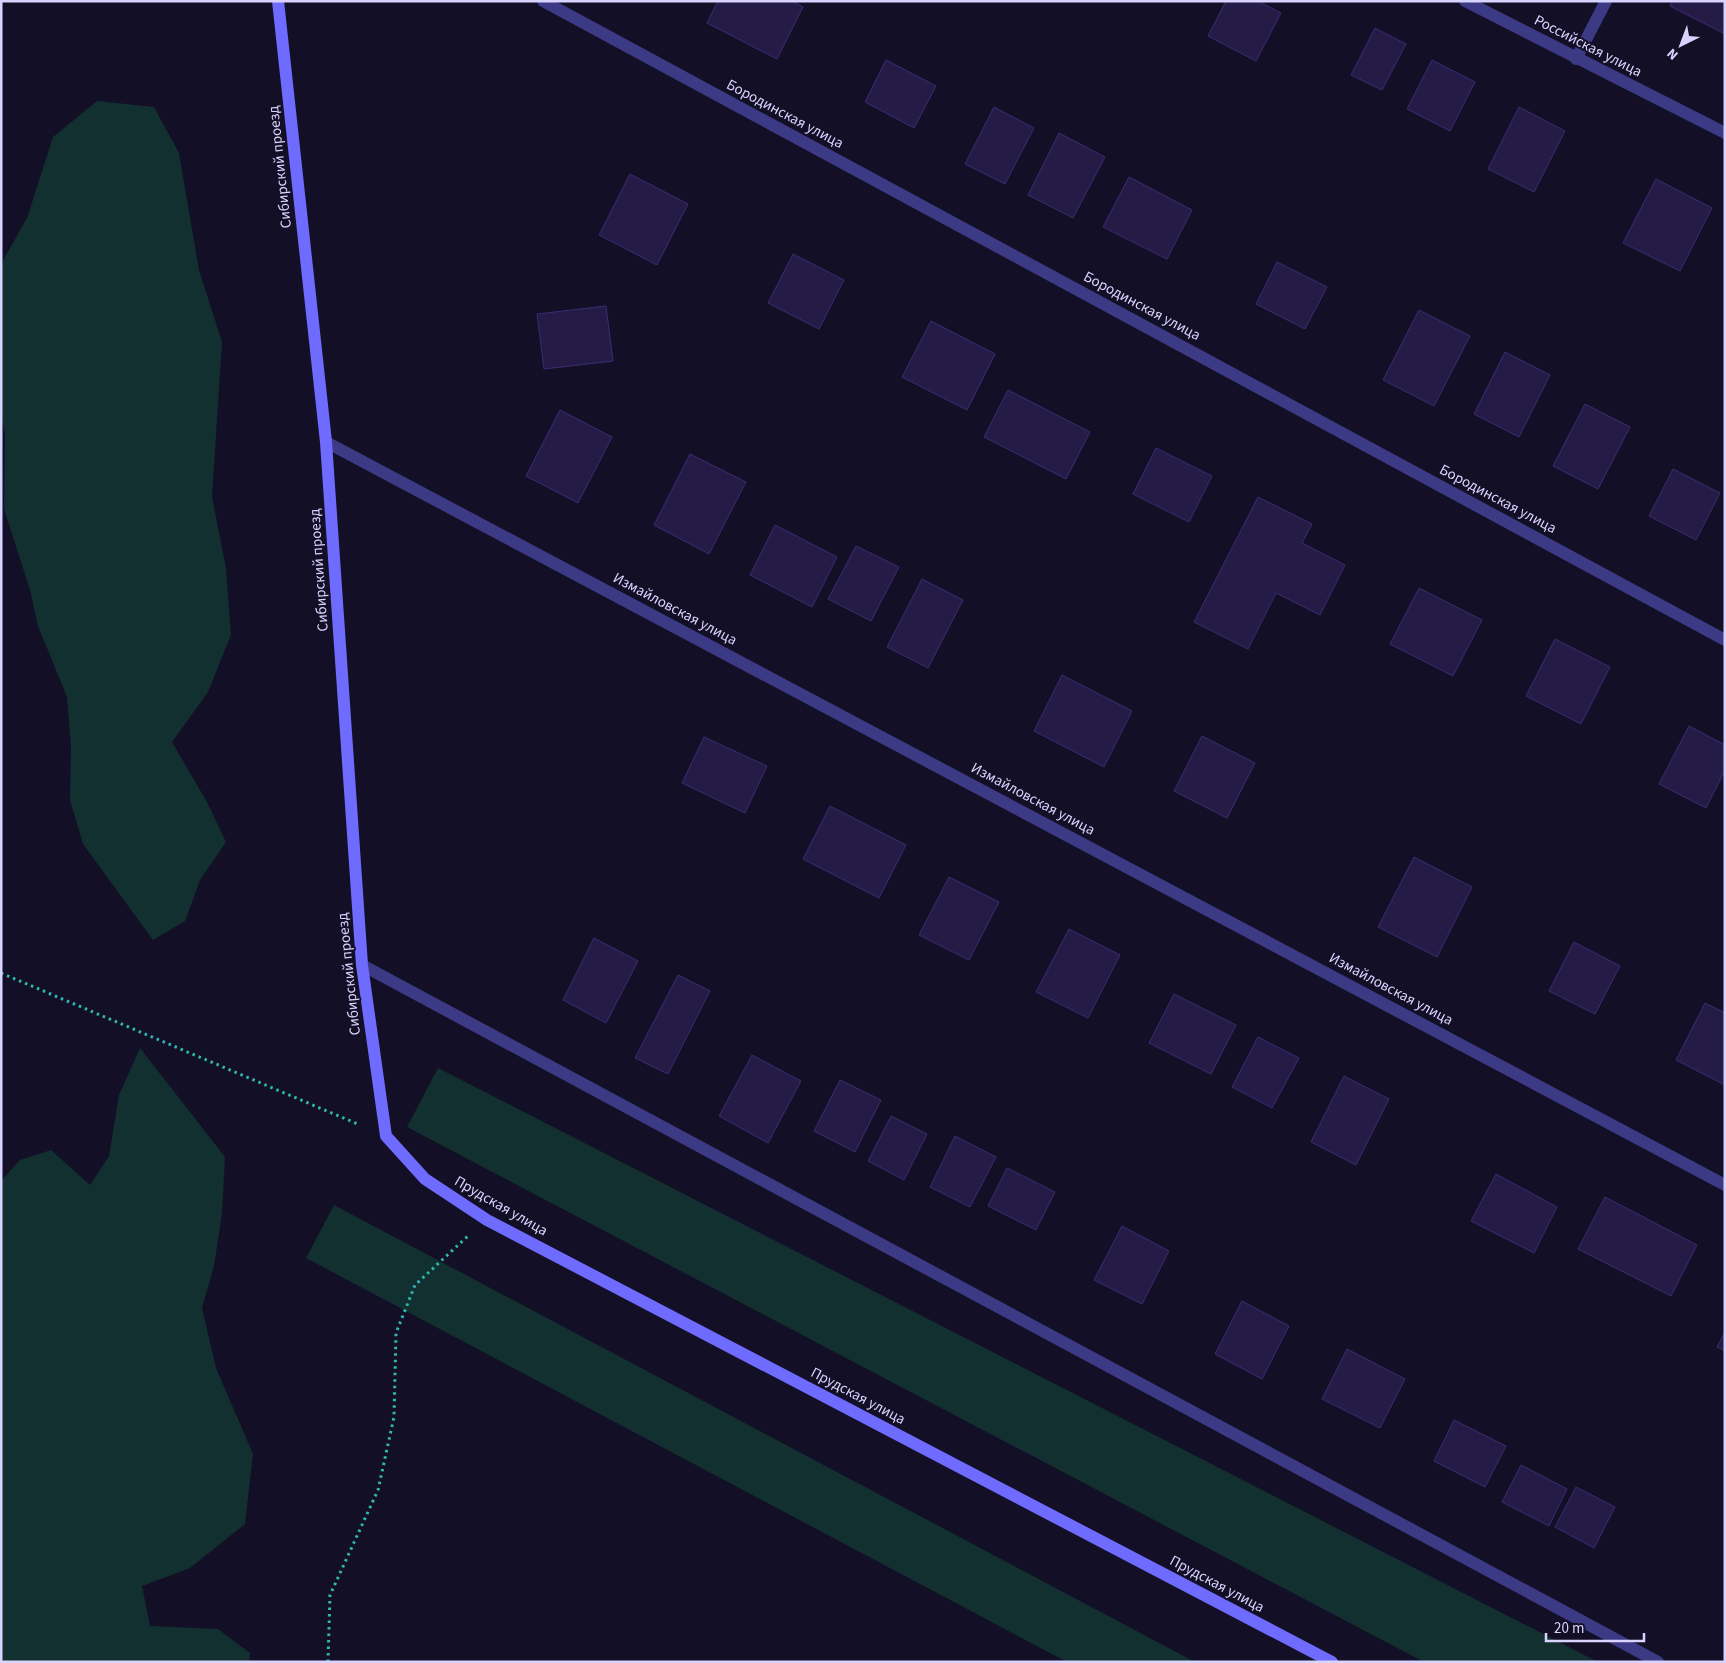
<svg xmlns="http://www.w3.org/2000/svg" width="1726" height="1663" viewBox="0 0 1726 1663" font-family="'Source Sans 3',sans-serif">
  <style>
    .green { fill: #12302f }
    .building { fill: #241b47; stroke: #3b2d73 }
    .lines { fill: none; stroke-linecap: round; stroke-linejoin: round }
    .path { stroke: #2fb8b0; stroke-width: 3; stroke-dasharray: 2.5 4; stroke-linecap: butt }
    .lane { stroke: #3d3a85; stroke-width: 12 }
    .street { stroke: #3d3a85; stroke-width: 12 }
    .secondary { stroke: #6f6bff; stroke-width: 12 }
    .labels { text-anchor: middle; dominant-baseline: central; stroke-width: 4; stroke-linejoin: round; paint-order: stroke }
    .street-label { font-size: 15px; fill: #d9d4ff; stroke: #130f26 }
  </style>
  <rect width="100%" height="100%" fill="#130f26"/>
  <!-- green -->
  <path class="green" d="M97,101l57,6 25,46 20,117 23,72 -10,155 14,71 5,67 -23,57 -36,50 35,60 19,40 -26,38 -15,41 -32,19 -70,-96 -13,-44 1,-53 -4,-50 -29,-71 -8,-36 -26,-81 1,-74 -4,-22v-149l26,-46 26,-81z
    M140,1048l85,109 -3,56 -8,53 -12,42 14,60 37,86 -8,70 -55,44 -48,18 8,40 68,3 32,24 -1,9h-248v-481l19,-21 31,-10 39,35 19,-29 10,-61z
    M438,1068l1160,594h-174l-1017,-535z
    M334,1205l861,457h-128l-761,-404z"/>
  <!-- building -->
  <path class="building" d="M718,1h74l11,6 -26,52 -70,-36z
    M1226,1h32l23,12 -25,48 -48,-25z
    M1672,1h53v33l-55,-28z
    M1375,28l31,16 -24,46 -31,-15z
    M886,60l50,26 -22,42 -49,-26z
    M1432,60l43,22 -25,49 -43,-22z
    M994,107l40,21 -29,56 -40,-20z
    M1519,107l46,24 -31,61 -46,-23z
    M1059,133l46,24 -32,61 -45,-23z
    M630,174l58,30 -31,61 -58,-30z
    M1129,177l63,33 -25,49 -64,-32z
    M1656,179l56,29 -32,63 -57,-28z
    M793,254l51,26 -25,49 -51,-26z
    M1277,262l50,25 -22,42 -49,-25z
    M606,306l7,55 -69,8 -7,-55z
    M1419,310l51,26 -36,70 -51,-26z
    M931,321l64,33 -28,56 -65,-33z
    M1505,352l45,23 -31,62 -45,-23z
    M1008,390l82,42 -24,47 -82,-42z
    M1585,404l45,23 -32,62 -45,-23z
    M560,410l52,27 -34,66 -52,-27z
    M1156,448l56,28 -23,46 -56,-28z
    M690,454l56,28 -37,72 -55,-29z
    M1673,469l47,24 -24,47 -47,-24z
    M1258,497l54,27 -10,19 43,22 -25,50 -44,-22 -28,56 -54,-27z
    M775,525l62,32 -25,50 -62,-32z
    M856,546l43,21 -28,54 -43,-22z
    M922,579l41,21 -35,68 -41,-21z
    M1419,588l63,32 -29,56 -63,-32z
    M1555,639l55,28 -29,57 -55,-28z
    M1062,675l70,36 -28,56 -70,-36z
    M1689,726l36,19v25l-19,38 -47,-24z
    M1202,736l53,27 -28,55 -53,-27z
    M704,737l63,29 -22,47 -63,-30z
    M830,806l76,39 -27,53 -76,-39z
    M1414,857l58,30 -35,70 -59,-30z
    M949,877l50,25 -30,58 -50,-25z
    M1069,929l51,26 -32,63 -52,-26z
    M594,938l44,23 -32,62 -43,-23z
    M1574,942l46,24 -25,48 -46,-23z
    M678,975l32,16 -42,83 -33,-16z
    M1174,994l62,31 -25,49 -62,-31z
    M1705,1003l20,10v72l-49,-25z
    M1258,1037l41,21 -27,50 -40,-21z
    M752,1055l49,26 -33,62 -49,-27z
    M1344,1076l45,23 -33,66 -45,-23z
    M840,1080l41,20 -26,52 -41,-21z
    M891,1116l36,18 -23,46 -36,-19z
    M955,1136l41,21 -26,50 -40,-20z
    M1007,1168l48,24 -19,38 -48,-24z
    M1496,1174l61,33 -23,46 -63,-32z
    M1605,1197l92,48 -26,51 -93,-47z
    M1122,1226l47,25 -27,53 -48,-24z
    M1242,1301l47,25 -27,53 -47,-25z
    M1725,1332v19l-8,-4z
    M1347,1349l58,30 -25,49 -58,-29z
    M1454,1420l52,26 -21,41 -51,-26z
    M1521,1465l46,24 -18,37 -47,-24z
    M1576,1487l39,20 -21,41 -39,-21z"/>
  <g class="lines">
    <!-- path -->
    <path class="path" d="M1,973l359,152
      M328,1662l2,-67 48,-105 16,-73 2,-84 19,-48 54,-50"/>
    <!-- lane -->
    <path class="lane" d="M362,965l1296,697"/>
    <!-- street -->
    <path class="street" d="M543,1l1182,639
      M1465,1l260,132
      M1576,59l30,-58
      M326,442l1399,743"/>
    <!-- secondary -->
    <path class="secondary" d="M278,1l48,441 36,523 24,171 39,43 62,41 845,442"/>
  </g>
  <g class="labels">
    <!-- street labels -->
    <g class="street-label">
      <text transform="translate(1588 46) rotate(27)">Российская улица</text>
      <text transform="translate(785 114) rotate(28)">Бородинская улица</text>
      <text transform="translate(280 167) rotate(-96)">Сибирский проезд</text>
      <text transform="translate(1142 306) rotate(28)">Бородинская улица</text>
      <text transform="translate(1498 499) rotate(28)">Бородинская улица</text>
      <text transform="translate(319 570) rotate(-94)">Сибирский проезд</text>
      <text transform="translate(675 609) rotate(28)">Измайловская улица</text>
      <text transform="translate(1033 799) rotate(28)">Измайловская улица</text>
      <text transform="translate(349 974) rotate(-96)">Сибирский проезд</text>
      <text transform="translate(1391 989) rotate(28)">Измайловская улица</text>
      <text transform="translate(501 1206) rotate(30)">Прудская улица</text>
      <text transform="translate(858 1396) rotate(28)">Прудская улица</text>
      <text transform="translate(1217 1584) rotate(28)">Прудская улица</text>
    </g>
  </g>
  <!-- border -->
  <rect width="1726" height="1663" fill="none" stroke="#d9d4ff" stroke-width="5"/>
  <!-- north arrow -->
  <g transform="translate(1681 45) rotate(222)" stroke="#130f26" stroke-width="4" paint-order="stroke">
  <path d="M0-4L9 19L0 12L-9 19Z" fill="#d9d4ff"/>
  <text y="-8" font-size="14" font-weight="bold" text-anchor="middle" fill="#d9d4ff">N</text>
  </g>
  <!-- scale -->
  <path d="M1546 1633v8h98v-8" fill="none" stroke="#d9d4ff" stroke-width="2.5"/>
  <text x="1554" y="1633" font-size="15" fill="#d9d4ff" stroke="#130f26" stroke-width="4" paint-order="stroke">20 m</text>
</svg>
